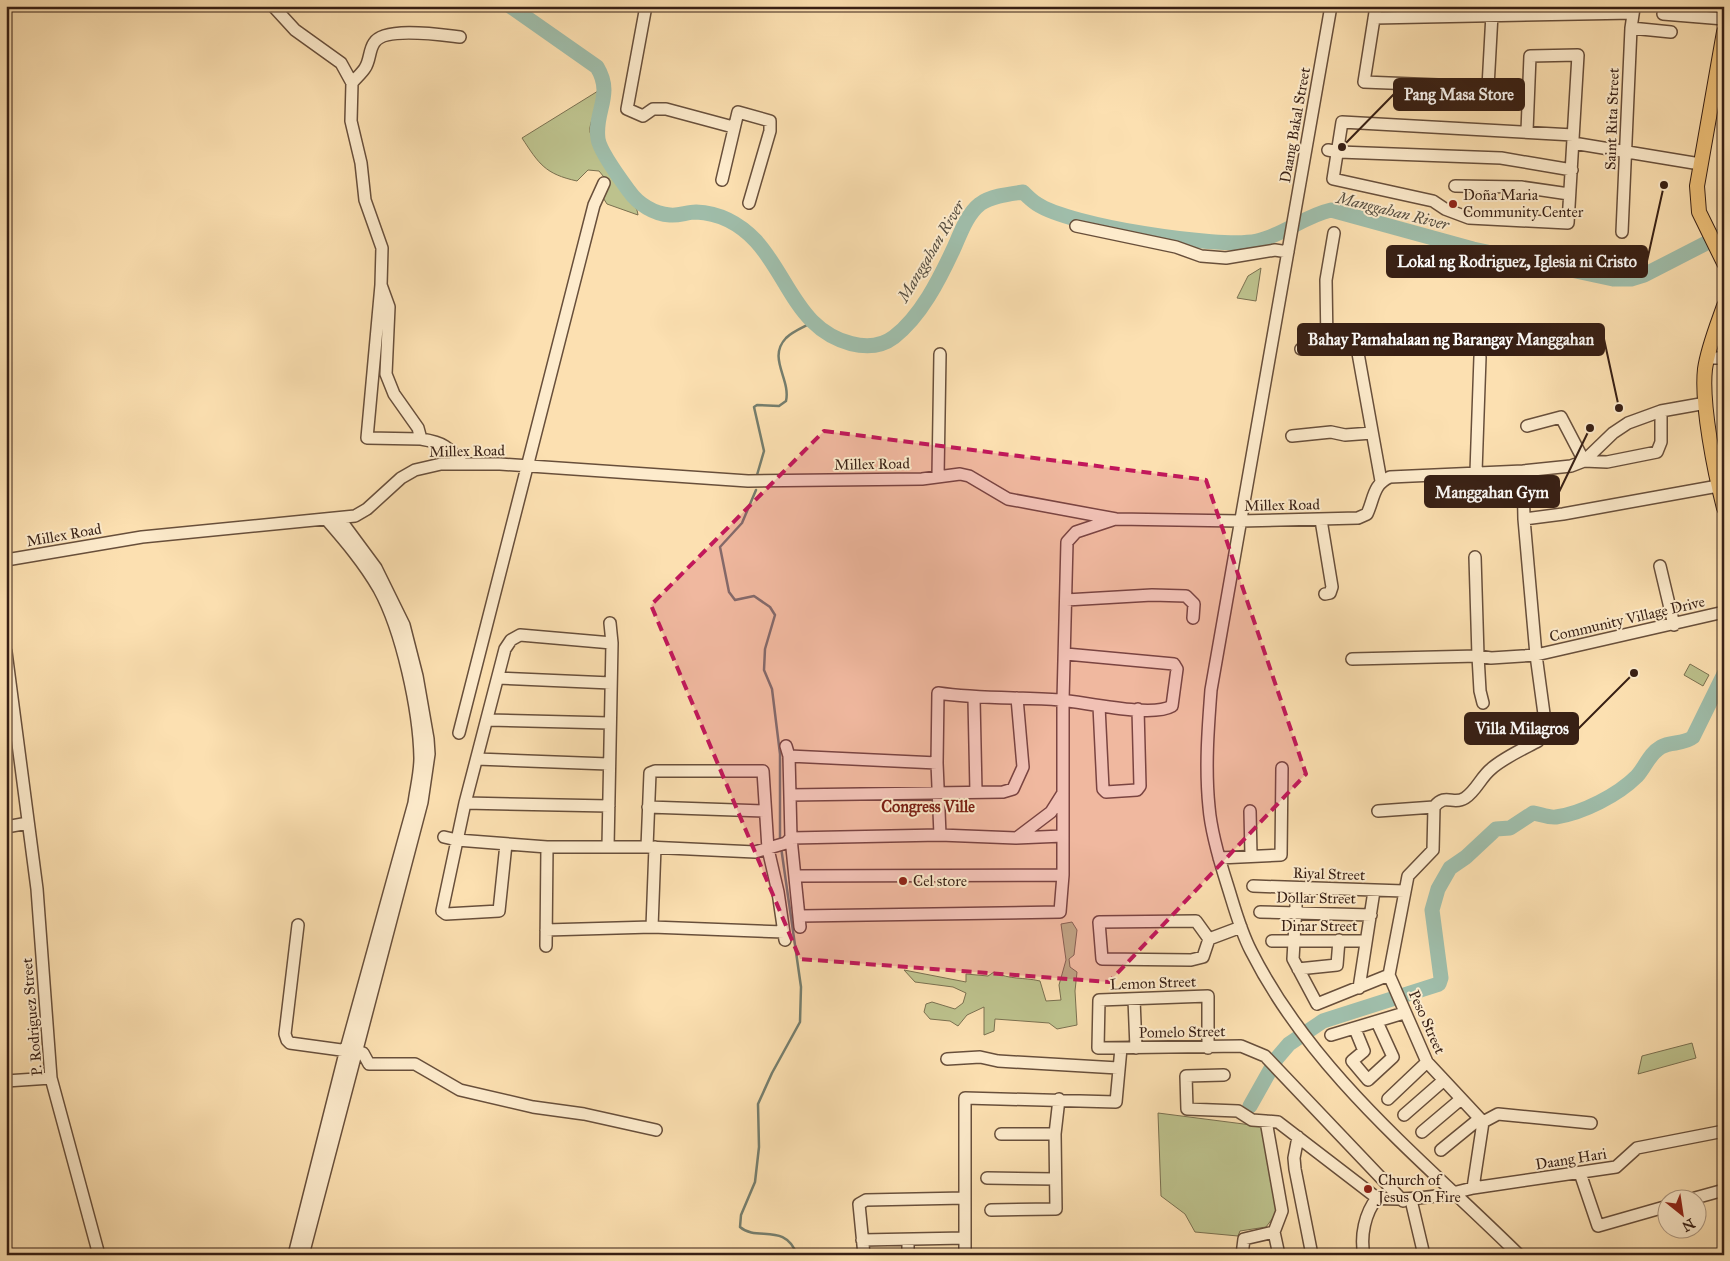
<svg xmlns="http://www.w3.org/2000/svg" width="1730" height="1261" viewBox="0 0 1730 1261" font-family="'IM FELL Great Primer',serif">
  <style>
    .green { fill: #bdc28d; stroke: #7a7050 }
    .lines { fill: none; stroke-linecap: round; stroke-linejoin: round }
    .stream { stroke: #757e6e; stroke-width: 2.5 }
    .river { stroke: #9fbdaa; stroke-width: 15 }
    .minor-casing { stroke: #684f3b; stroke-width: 14 }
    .major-casing { stroke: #371f14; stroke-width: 16 }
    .minor { stroke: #fdebcc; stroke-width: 11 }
    .major { stroke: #eec078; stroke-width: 14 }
    .marked { fill: #c2185b; fill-opacity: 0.2; stroke: #c2185b; stroke-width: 4; stroke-dasharray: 10 6; stroke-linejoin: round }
    .poi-dot { fill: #8f2418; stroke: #fdebcc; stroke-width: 2 }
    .labels { text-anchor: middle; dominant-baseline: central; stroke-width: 4; stroke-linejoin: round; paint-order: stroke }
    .street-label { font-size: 15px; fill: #371f14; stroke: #fdebcc }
    .poi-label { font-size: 15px; fill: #371f14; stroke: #fdebcc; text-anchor: start }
    .water-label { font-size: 16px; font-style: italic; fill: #564e41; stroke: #fdebcc }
    .neighbourhood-label { font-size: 16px; font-weight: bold; fill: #7a1f14; stroke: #fdebcc }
    .leader { fill: none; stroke: #371f14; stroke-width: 2 }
    .callout-dot { fill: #371f14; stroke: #fdebcc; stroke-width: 2 }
    .callout { fill: #371f14; stroke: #371f14; stroke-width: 2 }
    .callout-label { font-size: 16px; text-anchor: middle; font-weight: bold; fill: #fff }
  </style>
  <rect width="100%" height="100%" fill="#fce0b1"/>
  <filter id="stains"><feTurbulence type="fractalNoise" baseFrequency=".004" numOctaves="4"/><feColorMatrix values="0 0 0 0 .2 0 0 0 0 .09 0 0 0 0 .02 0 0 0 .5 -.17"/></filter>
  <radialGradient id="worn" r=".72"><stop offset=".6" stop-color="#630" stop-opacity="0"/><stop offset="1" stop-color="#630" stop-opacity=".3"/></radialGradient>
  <!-- green -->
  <path class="green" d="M598,91c3,14 -10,31 -8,41 3,12 30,57 38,67 5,6 9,7 10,16l-31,-11 -7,-11 8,-11 -9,-11 -11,-1 -11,11c-32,-7 -38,-17 -55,-43z
    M1261,268l-5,33 -19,-3 11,-22z
    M1690,664l19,11 -6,11 -19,-11z
    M1072,922l5,8 -3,25 -5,4 1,8 7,5 -2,19 2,34 -20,4 -8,-6 -54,-4 -1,12 -10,4v-28l-17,8 -9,11 -8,-5 -20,-2 -6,-7 2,-8 6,-2 23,7 8,-6 3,-10 -13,-6 -38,-5 -11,-12 62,12v-8l22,2 6,-4c16,8 29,5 46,9l6,20 15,-1 -2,-15 7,-25 -5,-36z
    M1692,1043l4,15 -58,16 4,-18z
    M1158,1113l109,14 11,84 -12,16 -26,4 -2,5 -43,-4 -10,-18 -24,-18z"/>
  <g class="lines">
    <!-- stream -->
    <path class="stream" d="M757,475l7,-24 -10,-44 3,-2 22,1 7,-5c5,-22 -19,-43 0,-63 7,-7 18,-11 27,-16
      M756,490l-14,33 -22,24 9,45 6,8 19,-4 16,11 5,8 -10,34 -1,21 8,19 8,65v88
      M781,847l20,140 -1,35 -28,51 -14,31 1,43 -4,35 -14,33 -1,12c17,15 45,-5 57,28"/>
    <!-- river -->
    <path class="river" d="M510,6l87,61c17,28 -3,44 1,72 2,13 23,41 31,52 9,13 25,23 41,24 9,1 17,-3 26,-3 24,1 44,12 60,29 22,24 34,58 56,80 20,20 57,35 82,16 27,-21 45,-57 59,-87 7,-15 13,-35 27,-46 11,-8 29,-10 43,-12 4,4 9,9 14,12 33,22 182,45 220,37 27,-6 47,-25 74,-31l142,39 140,30h18l13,-4 80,-41
      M1250,1106l27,-48 12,-14 34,-23 116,-37 2,-6 -9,-68 6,-21 12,-21 16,-11 30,-28 14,-1 23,-15c7,1 16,5 23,4 27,-4 62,-22 81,-41 9,-10 12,-22 24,-29 10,-6 22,-2 32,-10l31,-63"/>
    <!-- minor casing -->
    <g class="minor-casing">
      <path id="minor" d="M273,6l22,24 46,33 11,20 -1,38 10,42 4,37 17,48 -1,37 8,22 -3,67 8,20 24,34 3,11 -54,-1 14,-153
        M646,6l-19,103 16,7 10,-7h13l67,18
        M1331,6l-120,684c-3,39 -6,78 -2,117 2,25 10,52 18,77 7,22 13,46 24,67 62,123 172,209 268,304
        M1376,6l-12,76 124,5 4,-73
        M1663,14l61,5
        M1374,18l259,-5
        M1631,28l40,4
        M352,83c4,-5 10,-10 13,-15 5,-7 4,-18 9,-25 10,-17 68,-8 86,-6
        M1527,131l3,-75 48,-1 -10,168 -99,-5 -24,-9 -12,-8 -100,-22 9,-57 231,13
        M1573,143l127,21
        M1328,150l11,2 162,6 71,12
        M722,180l16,-68 32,9v10l-21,72
        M1455,186l66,1 48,7
        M1076,226l100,21 25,9 25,2 49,-8 13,2
        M1622,232l9,-204 3,-20
        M1327,345l-1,-65 8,-47
        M1301,349l55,-7 25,139
        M1707,358h17
        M1527,426l34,-9 23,44 23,1 50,-10 4,-10v-31
        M1292,436l39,-4 14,3 27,-2
        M421,439c24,4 27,8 42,25
        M1476,472l4,-115
        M938,476l2,-122
        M1524,519l39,-5 155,-28
        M1321,520l11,67 -2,6 -5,1
        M6,560l136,-23 213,-21 12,-7 34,-31 14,-8 26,-6h59l248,17 174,-2 38,-5 9,2 39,23 108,20 124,2 118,-3 9,-4c7,-15 6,-30 23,-37l133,-6 48,-5 13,-5 29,-28 15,-10 33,-12 45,-8
        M1660,566l14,59
        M1066,600l86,-5 34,1 8,8 -1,14
        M6,652l31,237 14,189 48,177
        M1352,659l126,-3 -3,-99
        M498,678l113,5
        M974,699l2,93
        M1483,703l-3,-12 -2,-35 13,2 45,-3 188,-43
        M1099,706l4,83 3,3 31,-2 3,-4 -2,-77
        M488,720l121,3
        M459,733l135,-528 10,-22
        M786,746l3,10 2,82 9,89
        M789,756l148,7
        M477,759l131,5
        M790,795l213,-3 10,-3 10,-22 -6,-69
        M465,803l144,3
        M648,807l116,4
        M1250,811l1,44
        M1378,811l56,-4
        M6,827l22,-4
        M940,835l-3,-72 1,-70c41,6 81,4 122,7 25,2 92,18 112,6l5,-37 -3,-5 -108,-10
        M444,837l13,3 90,7h100l108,5 31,-9 5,-5 149,-3 76,3 47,-2
        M1018,837l33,-25 12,-19
        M506,844l-7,67 -53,3 -4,-3 23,-108 40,-154 6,-9 9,-5 92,8
        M608,847l4,-204 -2,-20
        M647,847l3,-74 5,-2h108l5,78 10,43 7,48
        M1219,858l62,-3 1,-87
        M795,876l268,-1
        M1253,886l151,5
        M1297,888l-4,71 24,45 72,-29
        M1260,912l111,3
        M800,916l260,-4 3,-37v-175l4,-158 9,-10 39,-13
        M298,925l-13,109 2,6 3,3 73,10 6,11h46l45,26 73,17 51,7 72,16
        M652,927l3,-80
        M546,930l106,-3 132,5
        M1209,939l-13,-18 -97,1 3,37 89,1 12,-3 6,-18 32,-12
        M1272,941h94
        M546,946l1,-99
        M1298,969l39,-4 2,-25
        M1389,975l19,-99 25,-26 1,-43c12,-15 19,-1 31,-9 11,-7 16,-21 26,-29 12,-11 32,-20 47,-28l5,-7 1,-20 -8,-59 -12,-136 -1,-48
        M1389,975l38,87 56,60
        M1359,988l15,-97
        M1134,999l2,49
        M1355,1029l9,22 -12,10 16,19 25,-23 -16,-35
        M1331,1035l73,-22
        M1208,1048v-52l-109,4 -1,48 143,-2 24,10 138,145
        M947,1059l33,-2 18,4 120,7
        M1224,1075l-38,1 1,33 51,2 14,9 26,2 99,76
        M6,1081l45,-3
        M1388,1099l39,-37
        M1404,1115l40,-35
        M1483,1122l15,-8 93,9
        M1422,1132l39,-33
        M1001,1134h54
        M1298,1137l-4,21 1,11 17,86
        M1441,1150l38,-31
        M1580,1173l18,53 70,-20
        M987,1178l68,1
        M1473,1188l10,-66
        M1377,1198c33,3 64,-1 96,-10l143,-21 21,-19 87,-17
        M1695,1198l29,-8
        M1411,1200l13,55
        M991,1210l65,-1 -1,-75 4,-35
        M1274,1232l5,23
        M862,1240l103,-2
        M908,1240v15
        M294,1255l52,-206 68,-246c2,-15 6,-30 6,-45 -1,-48 -18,-127 -41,-169 -15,-26 -33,-47 -53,-70
        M303,1255l119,-453 7,-48 -1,-15 -11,-63 -13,-51 -28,-57 -37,-50
        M864,1255l-5,-51 7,-4 99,-2
        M965,1255v-157l151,4 5,-54
        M1242,1255l2,-16 30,-7 8,-21 -16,-90
        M1364,1255c-4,-19 1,-42 13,-57"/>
    </g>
    <!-- major casing -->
    <g class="major-casing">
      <path id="major" d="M1724,32l-27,154 2,26 25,51
        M1724,306c-7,20 -16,42 -19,63 -4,35 10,104 19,139"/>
    </g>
    <!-- minor -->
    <use href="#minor" class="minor"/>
    <!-- major -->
    <use href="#major" class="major"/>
  </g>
  <!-- marked area -->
  <path class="marked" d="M824,431l382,49 100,294 -197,208 -309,-23 -149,-354z"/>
  <!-- markers -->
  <g class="poi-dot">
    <circle cx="1453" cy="204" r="5"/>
    <circle cx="903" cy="881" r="5"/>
    <circle cx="1368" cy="1189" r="5"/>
  </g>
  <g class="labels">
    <!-- street labels -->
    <g class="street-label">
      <text transform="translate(1612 119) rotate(-88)">Saint Rita Street</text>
      <text transform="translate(1295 125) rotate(-80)">Daang Bakal Street</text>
      <text transform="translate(467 451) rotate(-1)">Millex Road</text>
      <text transform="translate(872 464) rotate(-1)">Millex Road</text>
      <text transform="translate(1282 505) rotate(-1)">Millex Road</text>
      <text transform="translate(64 535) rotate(-10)">Millex Road</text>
      <text transform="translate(1627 619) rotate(-13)">Community Village Drive</text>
      <text transform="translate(1329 874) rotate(2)">Riyal Street</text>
      <text transform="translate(1316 898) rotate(1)">Dollar Street</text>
      <text x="1319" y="926">Dinar Street</text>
      <text transform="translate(1153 983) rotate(-2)">Lemon Street</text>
      <text transform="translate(32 1017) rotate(-95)">P. Rodriguez Street</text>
      <text transform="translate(1427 1022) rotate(66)">Peso Street</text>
      <text transform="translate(1182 1032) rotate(-1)">Pomelo Street</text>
      <text transform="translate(1571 1159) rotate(-9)">Daang Hari</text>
    </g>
    <!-- poi labels -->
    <g class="poi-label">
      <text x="1463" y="195">Doña Maria<tspan x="1463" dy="17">Community Center</tspan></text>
      <text x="913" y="881">Cel store</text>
      <text x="1378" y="1180">Church of<tspan x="1378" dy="17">Jesus On Fire</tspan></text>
    </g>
    <!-- water labels -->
    <g class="water-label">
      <text transform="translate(1393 211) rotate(14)">Manggahan River</text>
      <text transform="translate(931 251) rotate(-59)">Manggahan River</text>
    </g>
    <!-- neighbourhood labels -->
    <g class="neighbourhood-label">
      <text x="928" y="806">Congress Ville</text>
    </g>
  </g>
  <!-- callouts -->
  <path class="leader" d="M1342 147L1394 94M1664 185L1647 261M1619 408L1604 339M1590 428L1559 492M1634 673L1578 729"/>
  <g class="callout-dot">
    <circle cx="1342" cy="147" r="5"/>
    <circle cx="1664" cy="185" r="5"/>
    <circle cx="1619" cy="408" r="5"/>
    <circle cx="1590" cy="428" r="5"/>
    <circle cx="1634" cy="673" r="5"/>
  </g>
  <g class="callout">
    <rect x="1394" y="79" width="130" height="31" rx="5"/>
    <rect x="1387" y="246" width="260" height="31" rx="5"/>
    <rect x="1298" y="324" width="306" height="31" rx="5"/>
    <rect x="1425" y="476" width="134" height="31" rx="5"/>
    <rect x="1465" y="713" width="113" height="31" rx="5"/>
  </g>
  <g class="callout-label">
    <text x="1459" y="100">Pang Masa Store</text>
    <text x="1517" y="267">Lokal ng Rodriguez, Iglesia ni Cristo</text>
    <text x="1451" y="345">Bahay Pamahalaan ng Barangay Manggahan</text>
    <text x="1492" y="498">Manggahan Gym</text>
    <text x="1522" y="734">Villa Milagros</text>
  </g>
  <!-- margin -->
  <rect width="1730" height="1261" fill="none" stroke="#fce0b1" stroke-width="25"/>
  <rect x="8" y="8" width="1715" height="1246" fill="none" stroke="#371f14" stroke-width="2.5"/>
  <rect x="12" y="12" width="1705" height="1236" fill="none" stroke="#371f14"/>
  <!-- north arrow -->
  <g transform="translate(1682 1214) rotate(150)"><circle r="24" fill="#fdebcc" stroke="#ae9982"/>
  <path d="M0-4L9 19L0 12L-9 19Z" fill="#8f2418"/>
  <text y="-8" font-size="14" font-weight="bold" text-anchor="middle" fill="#371f14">N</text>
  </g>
  <rect width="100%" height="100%" filter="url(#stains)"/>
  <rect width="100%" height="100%" fill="url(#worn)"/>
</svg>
